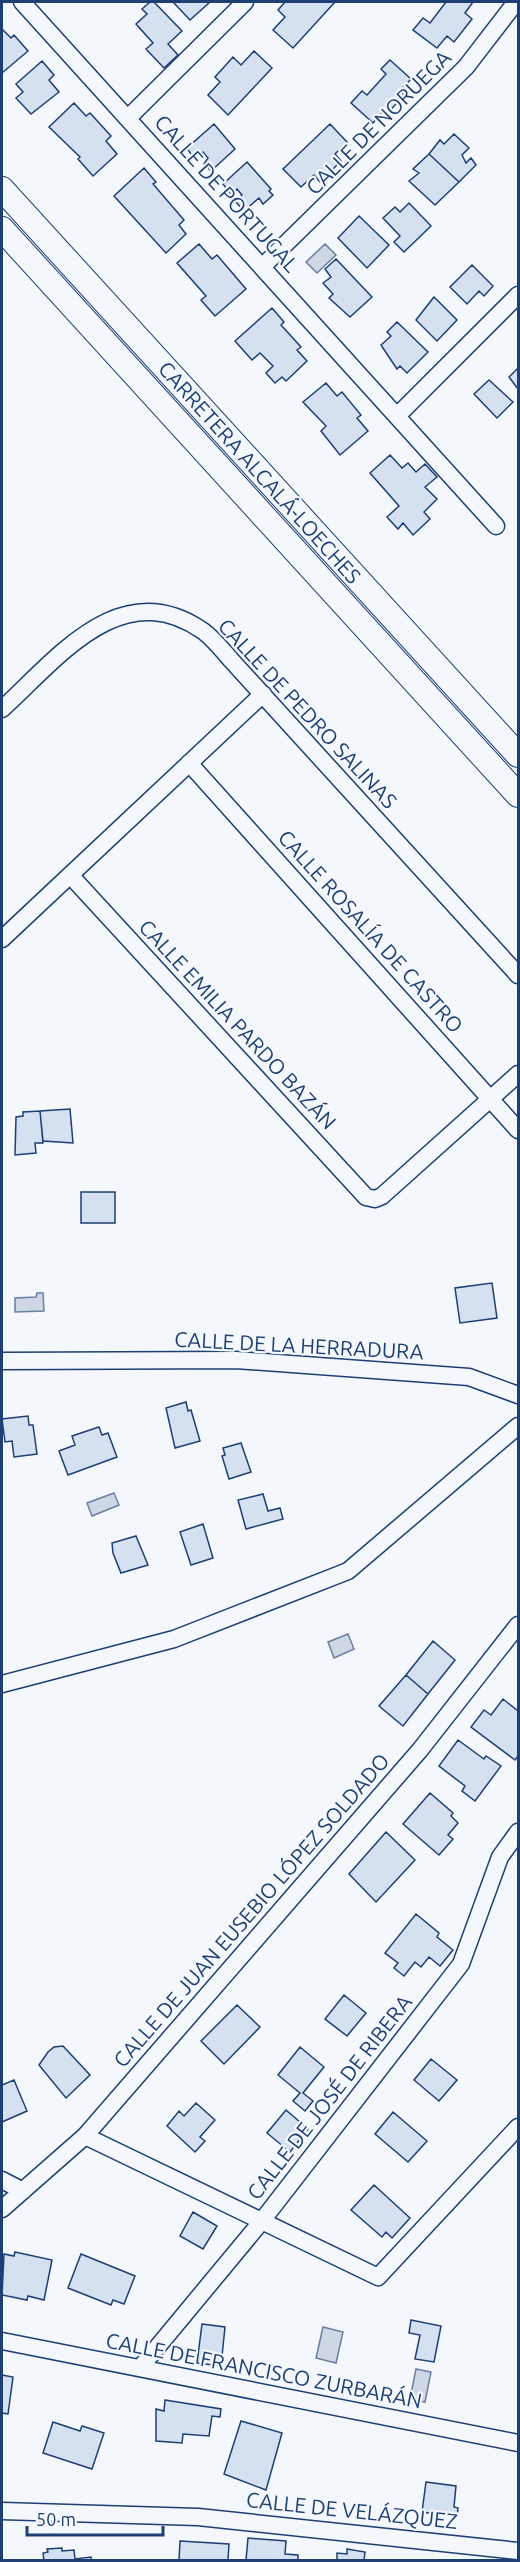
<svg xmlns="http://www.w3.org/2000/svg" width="520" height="2562" viewBox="0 0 520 2562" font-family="Ubuntu,sans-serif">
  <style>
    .water { fill: #cfd7e4; stroke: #687fa3; stroke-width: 1.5 }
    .building { fill: #d5e0f0; stroke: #1d3f73; stroke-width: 1.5 }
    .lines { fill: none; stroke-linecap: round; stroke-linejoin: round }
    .street-casing { stroke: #1d3f73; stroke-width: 19 }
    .secondary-casing { stroke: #1d3f73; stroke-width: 26 }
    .street { stroke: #f4f7fb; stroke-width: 16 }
    .secondary { stroke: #f4f7fb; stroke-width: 24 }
    .labels { text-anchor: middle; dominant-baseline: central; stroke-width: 4.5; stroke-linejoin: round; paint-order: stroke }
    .street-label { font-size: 21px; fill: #1d3f73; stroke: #f4f7fb }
  </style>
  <rect width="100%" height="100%" fill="#f4f7fb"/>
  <!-- water -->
  <path class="water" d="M325,244l11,11 -19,18 -11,-11z
    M37,1293h6l1,18 -29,1v-14l21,-1z
    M114,1493l5,12 -27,11 -5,-13z
    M348,1634l6,15 -20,9 -6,-16z
    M323,2327l20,5 -7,31 -20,-5z
    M416,2369l15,3 -6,30 -15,-3z"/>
  <!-- building -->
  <path class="building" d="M150,2h4l28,29 -14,13 10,11 -14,13 -18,-19 7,-6 -17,-19 11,-10 -5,-5z
    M173,2h37l-20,18z
    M285,2h50l-42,46 -20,-18 12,-13 -7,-7z
    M446,2h27l-8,11 7,6 -18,23 -7,-6 -10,12 -24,-18 10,-12 7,5z
    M2,29l9,9 3,-3 14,16 -26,22z
    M254,51l18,17 -44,47 -20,-20 12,-13 -5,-5 18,-20 8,8z
    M390,60l21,19 -11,12 4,4 -17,19 -3,-3 -11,12 -22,-20 11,-12 5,4 19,-21 -5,-5z
    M42,61l12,14 -5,5 10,12 -28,22 -15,-16 7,-6 -7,-8z
    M74,103l12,13 4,-3 21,23 -5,5 11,13 -24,22 -15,-17 2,-2 -31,-30z
    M214,124l21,25 -24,22 -7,-7 4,-6 -5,-6 -9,7 -7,-11z
    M330,124l17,18 -12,12 6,7 -21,21 -6,-7 -13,12 -18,-18z
    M454,134l15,14 -7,7 4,8 5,-5 5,7 -17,17 -30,-28 11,-14 4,4z
    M429,154l30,28 -24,23 -26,-24 10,-8 -6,-4z
    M247,162l24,27 -2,2 4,4 -10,9 -4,-6 -15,13 -9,-10 7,-6 -5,-6 -6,5 -8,-10z
    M144,168l12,14 -3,2 31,36 -5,5 7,9 -20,19 -52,-57z
    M409,203l22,23 -27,26 -10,-10 6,-6 -17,-18 12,-11 5,5z
    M359,216l30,29 -22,23 -29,-30z
    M199,244l13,15 5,-4 29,34 -31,27 -14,-16 5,-4 -29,-33z
    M336,259l36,38 -22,20 -21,-19 4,-4 -10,-11 8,-6 -6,-8z
    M472,265l21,21 -9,10 -5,-5 -12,13 -17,-17z
    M434,297l23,23 -20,21 -21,-21z
    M272,308l12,14 -3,3 20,22 -4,3 10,11 -21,20 -4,-4 -7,6 -9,-10 7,-7 -13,-13 -8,7 -17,-19z
    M397,322l31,30 -21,21 -7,-7 -3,3 -16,-24 10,-9 -4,-4z
    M518,368v21l-9,-12z
    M489,380l24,22 -16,16 -23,-24z
    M326,383l11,13 5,-4 19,23 -4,3 11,13 -28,24 -19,-24 5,-5 -23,-24z
    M390,455l12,13 6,-5 8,9 9,-8 12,13 -12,10 12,12 -13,13 6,7 -17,16 -10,-12 -5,6 -11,-12 12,-11 -29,-33z
    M70,1109l3,34 -30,-2 -3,-30z
    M40,1111l3,32h-8l1,10 -21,2 1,-38 7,-1v-4z
    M81,1192h34v31h-34z
    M492,1283l5,35 -37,5 -5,-35z
    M186,1402l2,9 3,-1 9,31 -25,7 -9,-40z
    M28,1416l1,9h4l4,29 -23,3 -2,-16 -7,1 -3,-23z
    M99,1427l3,8 6,-2 9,24 -49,18 -9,-24 16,-6 -3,-9z
    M241,1443l10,29 -22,7 -7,-23 3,-1 -2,-7z
    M263,1494l5,17 12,-3 3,11 -37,10 -8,-29z
    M203,1524l10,34 -22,7 -11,-33z
    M136,1536l12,29 -27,8 -8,-20 -1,-10z
    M433,1641l22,19 -27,34 -22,-19z
    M406,1675l22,19 -25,32 -24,-20z
    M503,1699l15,12v45l-3,4 -44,-33 13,-17 7,5z
    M458,1740l26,19 2,-3 15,10 -26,35 -13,-10 3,-5 -26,-20z
    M430,1793l23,20 -2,3 7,7 -10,12 5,4 -14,16 -36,-31z
    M386,1832l29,28 -39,42 -27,-28z
    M416,1914l23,19 -2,4 16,13 -13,16 -11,-9 -8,10 -6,-5 -11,14 -10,-8 4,-5 -13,-10z
    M344,1995l22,18 -19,23 -22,-17z
    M237,2005l23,22 -36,37 -23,-23z
    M63,2046l27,29 -24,23 -27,-33 9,-13 6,-5z
    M300,2047l24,20 -21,26 10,8 -8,10 -12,-10 7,-8 -22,-18z
    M431,2059l26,21 -18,21 -25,-21z
    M14,2080l13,31 -25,11v-37z
    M196,2103l19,17 -15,17 5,4 -10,11 -28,-26 12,-15 5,5z
    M286,2110l22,19 -18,23 -23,-19z
    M393,2112l34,29 -19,21 -33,-28z
    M374,2185l36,33 -18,20 -6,-6 -4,5 -31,-27z
    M193,2212l24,14 -14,23 -23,-13z
    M15,2252l37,8 -8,40 -16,-4 -1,4 -25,-5 2,-41 10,2z
    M81,2254l54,22 -11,28 -11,-4 -2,5 -43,-17z
    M411,2320l30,6 -7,36 -19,-3 5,-24 -11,-2z
    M202,2324l23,3 -4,39 -24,-3z
    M2,2375l11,2 -5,37 -6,-1z
    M165,2400l56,9 -1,8 -8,-1 -3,20 -26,-2 -1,9 -26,-2v-32l8,2z
    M241,2421l41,12 -16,57 -42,-16z
    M53,2422l27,9 2,-5 22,7 -12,36 -49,-16z
    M426,2482l30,4 -2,21 4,1 -1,9 -35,-5z
    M248,2538l38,3 -1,13 13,1v5h-52z
    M180,2541l49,3 -1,16h-49z
    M62,2548v3l12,-1 1,9 16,-2v3h-47l-1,-7 5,-1 -1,-3z
    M347,2549l18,3 -1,8h-27v-7l10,1z"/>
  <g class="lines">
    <!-- street casing -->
    <g class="street-casing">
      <path id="street" d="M22,2l474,524
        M128,118l117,-116
        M263,266l203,-199 50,-65
        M398,415l120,-120
        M2,709c56,-51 119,-135 201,-78 11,8 20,20 29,30l286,314
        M189,763l329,367
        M70,875l296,322 9,2 7,-3 136,-122
        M2,939l261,-245
        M2,1361l234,-1 233,17 49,18
        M2,1684l172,-45 174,-68 170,-145
        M85,2136l293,141 140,-150
        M2,2180l21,11
        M2,2209l83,-73 335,-386 98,-125
        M2,2341l516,102
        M140,2368l121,-146 200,-258 39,-107 18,-25
        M2,2511l196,6 320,34"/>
    </g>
    <!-- secondary casing -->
    <g class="secondary-casing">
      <path id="secondary" d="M2,189l516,566
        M2,229l516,566"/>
    </g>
    <!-- street -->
    <use href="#street" class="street"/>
    <!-- secondary -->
    <use href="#secondary" class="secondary"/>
  </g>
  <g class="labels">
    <!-- street labels -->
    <g class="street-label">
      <text transform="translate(378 122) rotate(-45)">CALLE DE NORUEGA</text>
      <text transform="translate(227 193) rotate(48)">CALLE DE PORTUGAL</text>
      <text transform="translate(260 472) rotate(48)">CARRETERA ALCALÁ-LOECHES</text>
      <text transform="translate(308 713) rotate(47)">CALLE DE PEDRO SALINAS</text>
      <text transform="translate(371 931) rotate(48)">CALLE ROSALÍA DE CASTRO</text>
      <text transform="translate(238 1024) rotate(47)">CALLE EMILIA PARDO BAZÁN</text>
      <text transform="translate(299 1345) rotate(3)">CALLE DE LA HERRADURA</text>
      <text transform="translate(251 1910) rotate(-49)">CALLE DE JUAN EUSEBIO LÓPEZ SOLDADO</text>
      <text transform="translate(329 2097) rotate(-52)">CALLE DE JOSÉ DE RIBERA</text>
      <text transform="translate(264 2370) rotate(11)">CALLE DE FRANCISCO ZURBARÁN</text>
      <text transform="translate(352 2510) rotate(6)">CALLE DE VELÁZQUEZ</text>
    </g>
  </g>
  <!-- border -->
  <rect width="520" height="2562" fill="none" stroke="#1d3f73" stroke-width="6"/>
  <!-- scale -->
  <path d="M27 2526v9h136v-9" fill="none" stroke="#1d3f73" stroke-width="3"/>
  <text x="36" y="2526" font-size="18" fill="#1d3f73" stroke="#f4f7fb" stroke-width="4.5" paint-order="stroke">50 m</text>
</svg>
